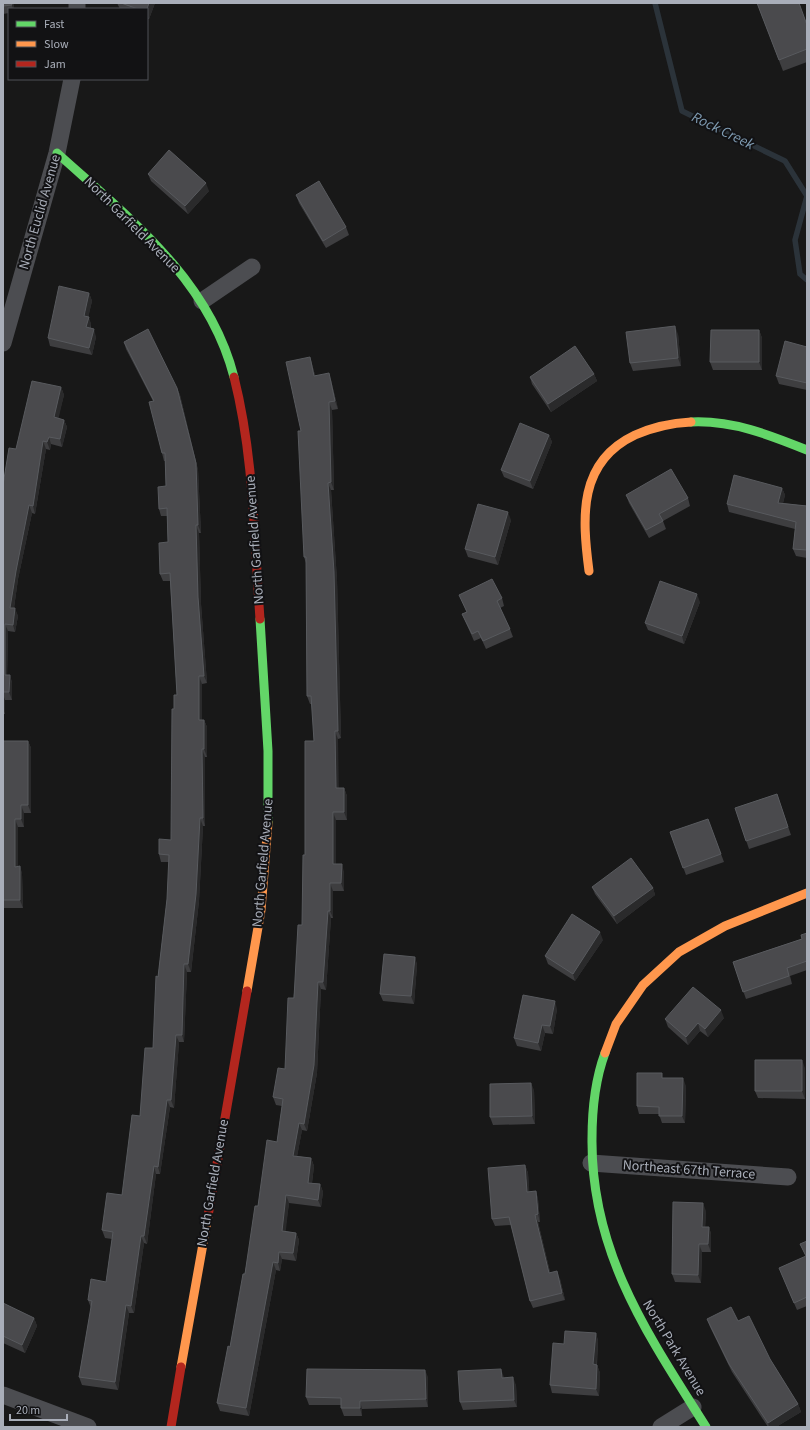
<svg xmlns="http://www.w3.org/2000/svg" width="810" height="1430" viewBox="0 0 810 1430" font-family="'Source Sans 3',sans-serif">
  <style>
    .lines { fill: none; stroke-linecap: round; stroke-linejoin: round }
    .stream { stroke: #2b333a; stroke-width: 5.5 }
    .street { stroke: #4c4d51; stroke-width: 17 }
    .fast { stroke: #63d668; stroke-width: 9 }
    .slow { stroke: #ff974d; stroke-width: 9 }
    .jam { stroke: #b3261e; stroke-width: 9 }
    .wall { fill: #3e3e40 }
    .shaded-wall { fill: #2a2a2b }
    .building { fill: #4a4a4d; stroke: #585a5e }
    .labels { text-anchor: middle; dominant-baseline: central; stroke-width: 4; stroke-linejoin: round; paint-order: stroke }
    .street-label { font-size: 14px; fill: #a9aeb9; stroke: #121214 }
    .water-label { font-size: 15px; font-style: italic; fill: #809db4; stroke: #121214 }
  </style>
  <rect width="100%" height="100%" fill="#181818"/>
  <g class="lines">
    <!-- stream -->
    <path class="stream" d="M655,3l27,108 103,50 22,35
      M807,196l-12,44 5,34 7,6"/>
    <!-- street -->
    <path class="street" d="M77,3v6
      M202,301l50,-34
      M3,343l54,-190 15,-74
      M591,1163l197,14
      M3,1395l85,32
      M661,1427l32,-20"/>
    <!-- fast -->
    <path class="fast" d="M57,153c71,64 152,126 177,224
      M691,422c41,-2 79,13 116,28
      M260,619l8,132v72
      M605,1053c-10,27 -13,57 -13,86 -1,114 56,196 114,288"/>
    <!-- slow -->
    <path class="slow" d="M589,571c-7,-54 -11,-109 46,-136 18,-8 37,-12 56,-13
      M247,991l14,-81 7,-87
      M605,1053l11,-29 27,-39 36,-33 46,-26 82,-33
      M181,1367l27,-151"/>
    <!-- jam -->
    <path class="jam" d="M234,377c20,79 20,160 26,242
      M208,1216l39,-225
      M171,1427l10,-60"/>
  </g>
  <!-- wall -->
  <path class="wall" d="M3,3h11v6h-5v4l-6,1z
    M117,3h38l-6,16h-2v-10h-27z
    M757,3l50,22v37l-24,9z
    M148,174l61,17 -21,23 -37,-33z
    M296,195l50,32 3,8 -23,13 -27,-45z
    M89,293l3,8 -4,16 3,7v4l5,9 -4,18 -42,-9 -2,-8z
    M759,330l3,8v32h-49l-3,-8z
    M678,334l3,32 -48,5 -3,-8z
    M124,342l53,46 3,7 18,75 3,63h-2l2,71 6,79 -5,1v36h2l3,7v30h-2v69h-2l-4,75 -8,71h-4l-3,70h-5l-5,66 -4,-1 -10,67h-4l-9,70 -3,-1 -10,70h-5l-11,77 -36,-5 -3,-8 12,-69 -3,-8 18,-18 6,-43 -7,-1 -3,-8 20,-35 18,-79 13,-68 5,-71 9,-78 2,-37h-8l-2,-8 12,-14 3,-131 3,-14 -7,-114h-7l-3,-7 8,-32 -1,-26h-6l-2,-7 7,-23 -1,-25h-1l-2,-8 -9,-52 -27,-52z
    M807,347v43l-28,-6 -3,-8z
    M310,357l2,7 3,11 16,5 7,29 -6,1 2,80h-3l6,90 4,158 -3,1v49h6l3,8v24h-11v44l8,8v19h-11v27h-2l-5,72 -5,-1 -4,84 -10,58 -5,-1 -5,26 14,2 3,8 -2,17 8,1 3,8 -2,15 -32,-4 -4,28 11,2 3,7 -3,21 -14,-2 -2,12 -4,-1 -27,146 -29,-5 -3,-8 13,-56 28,-141 19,-64 5,-36 -6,-1 -3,-8 12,-28 17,-144 3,-70 9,-114 -2,-37h-2l-3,-8 -1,-133 -2,-6 -3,-126z
    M594,374l3,7 -46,31 -19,-28 -2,-7z
    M61,387l3,8 -6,23 6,2 3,7 -5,20 -11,-3 -1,6 -4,-1 -11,65 -3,-1 -14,66 -4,29 4,8 -3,16 -7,-1 -1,44h3l2,8v17h-7v14h-2v-229l13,-36z
    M549,435l3,7 -19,47 -29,-12 -3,-7z
    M782,488l3,7 -2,8 24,3v52l-11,-2 -3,-7 2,-20 -66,-17 -2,-8z
    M626,495l62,3 2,8 -27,15 3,8 -17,9 -20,-35z
    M511,520l-13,45 -30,-8 -3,-8z
    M459,595l43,3 2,8 -4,2 10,21 3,8 -27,12 -5,-11 -7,3 -12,-27 5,-2z
    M700,602l-16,42 -36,-14 -3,-7z
    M3,741h25l3,7v65h-7v14h-6v40l2,-1 2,8 1,34h-20z
    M777,794l14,41 -42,14 -14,-41z
    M708,819l16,43 -38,13 -16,-43z
    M592,887l61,1 2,7 -38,29 -22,-30z
    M807,933v37l-17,6 2,8 -46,15 -13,-37 69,-23z
    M603,940l-28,41 -27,-17 -3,-8z
    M415,957l2,8 -3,39 -31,-3 -3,-7z
    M557,1009l-4,25 -8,-1 -4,18 -24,-5 -3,-8z
    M724,1018l-16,19 -8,-6 -12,14 -20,-18 -3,-8z
    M805,1068v31l-47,-1 -3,-7z
    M664,1078l22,8 -1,37h-23l-3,-9h-20l-2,-8z
    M534,1090l1,34 -42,1 -3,-8z
    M525,1165l3,8 1,19 7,-1 2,8 2,23h-2l12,50 10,7 5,21 -32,8 -3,-7 -19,-76 -16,1 -3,-7z
    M706,1211l-1,16h4l2,7v18h-9l-1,31 -26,-1 -3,-8z
    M807,1241v65l-10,4 -18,-42 27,-11 -6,-13z
    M3,1303l31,15 3,8 -12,27 -22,-10z
    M707,1319l63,40 28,45 3,8 -25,15h-8l-36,-55 -22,-45z
    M596,1333l2,8 -1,24 3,8 -1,23 -47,-3 -2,-8z
    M428,1377v30l-66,2v7h-18l-3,-8v-3h-32l-3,-8z
    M504,1377v1l12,7 1,22 -54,3 -3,-8z"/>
  <!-- shaded-wall -->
  <path class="shaded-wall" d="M11,3h3v6h-1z
    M149,3h6l-6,16 -2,-4v-6z
    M206,183l3,8 -21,23 -3,-8z
    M89,293l3,8 -5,22 -3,-7z
    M89,317l2,7 -2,11 -3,-8z
    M675,326l3,8 3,32 -3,-8z
    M94,329l2,8 -4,18 -3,-7z
    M759,330l3,8v32l-3,-8z
    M310,357l2,7 5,19 -3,-7z
    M329,373l2,7 7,29 -3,-8z
    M594,374l3,7 -46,31 -3,-8z
    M61,387l3,8 -7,30 -3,-8z
    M177,388l3,7 18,75 3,63 -3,-8z
    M329,402l3,8 2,80 -3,-8z
    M64,420l3,7 -5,20 -2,-8z
    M549,435l3,7 -19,47 -3,-8z
    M49,437l2,7 -1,6 -3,-8z
    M43,441l3,8 -11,65 -2,-8z
    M328,483l3,7 6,90 4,158 -3,-7z
    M782,488l3,7 -4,16 -3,-8z
    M29,505l3,8 -14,66 -5,36 -3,-7 6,-37z
    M508,512l3,8 -13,45 -3,-8z
    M196,525l3,8 2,71 6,79 -3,-7 -6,-79z
    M697,594l3,8 -16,42 -2,-8z
    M15,608l3,8 -3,16 -2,-7z
    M5,624l3,7 -1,52 -2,-8z
    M10,675l2,8v17l-3,-8z
    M199,676l3,8v43l-3,-7z
    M3,694l2,6v14l-2,-6z
    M204,720l3,7v30l-3,-8z
    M335,731l3,8 1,57 -3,-8z
    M28,741l3,7v65l-3,-8z
    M202,749l3,8v69l-2,-8z
    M344,788l3,8v24l-3,-8z
    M21,805l3,8v14l-3,-8z
    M333,812l3,8v52l-3,-8z
    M200,818l3,8 -4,75 -8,71 -3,-8z
    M15,819l3,8v47l-3,-7z
    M342,864l2,8v19l-3,-8z
    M20,866l2,8 1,34 -3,-8z
    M330,883l3,8v27l-3,-7z
    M653,888l2,7 -38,29 -3,-8z
    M328,911l3,7 -5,72 -3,-8z
    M600,932l3,8 -28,41 -2,-7z
    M415,957l2,8 -3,39 -3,-8z
    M184,964l3,8 -3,70 -2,-7z
    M318,982l3,7 -4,84 -10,58 -3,-7z
    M555,1001l2,8 -4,25 -3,-8z
    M721,1010l3,8 -16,19 -3,-8z
    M698,1023l2,8 -12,14 -2,-8z
    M542,1025l3,8 -4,18 -3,-8z
    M176,1035l3,7 -5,66 -3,-8z
    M802,1060l3,8v31l-3,-8z
    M683,1078l3,8 -1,37 -3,-7z
    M531,1083l3,7 1,34 -3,-8z
    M167,1100l3,7 -10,67 -2,-7z
    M299,1123l3,7 -6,33 -3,-7z
    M311,1158l3,8 -3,24 -3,-7z
    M525,1165l3,8 2,27 -3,-8z
    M154,1166l2,8 -9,70 -3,-8z
    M320,1184l3,8 -2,15 -3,-7z
    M536,1191l2,8 2,23 -2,-8z
    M286,1195l3,8 -4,35 -3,-7z
    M703,1203l3,8 -1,23 -3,-7z
    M535,1215l3,7 14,58 -3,-7z
    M709,1227l2,7v18l-3,-8z
    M296,1233l3,7 -3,21 -3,-8z
    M141,1236l3,7 -10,70 -3,-7z
    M699,1244l3,8 -1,31 -3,-8z
    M279,1252l3,7 -2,12 -2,-8z
    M273,1262l3,8 -27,146 -3,-8z
    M557,1271l3,8 5,21 -3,-7z
    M126,1305l3,8 -11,77 -3,-8z
    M34,1318l3,8 -12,27 -3,-8z
    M596,1333l2,8 -2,31 -3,-8z
    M597,1365l3,8 -1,23 -3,-7z
    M501,1369l3,8 1,8 -3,-7z
    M425,1370l3,7v30l-2,-8z
    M513,1377l3,8 1,22 -3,-7z
    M360,1401l2,8v7l-2,-8z
    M798,1404l3,8 -25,15h-7l-1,-4z"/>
  <!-- building -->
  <path class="building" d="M3,3h8l1,2 -9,1z
    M121,3h28l-2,6h-9z
    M757,3h42l8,22v24l-28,11z
    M169,150l37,33 -21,23 -37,-32z
    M319,181l27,46 -23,14 -27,-46z
    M59,286l30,7 -5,23 5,1 -3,10 8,2 -5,19 -41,-10z
    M675,326l3,32 -48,5 -4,-31z
    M148,329l29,59 19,75 2,62h-2l2,72 6,79h-5v44h5v29h-2l1,69h-3l-4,76 -8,70h-4l-2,71h-6l-5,65h-4l-9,67 -4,-1 -10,70h-3l-10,70 -5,-1 -11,77 -36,-5 13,-76 -4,-1 3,-21 15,3 7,-50 -11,-2 5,-37 15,2 10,-80 8,1 5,-68h8l3,-72 2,1 9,-78 2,-44 -10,-1v-15l12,1 1,-131h2v-14h3l-7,-122 -10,1 -1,-31 9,-1 -1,-34 -8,1 -1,-22 8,-1 -1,-33h-3l-13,-51 5,-1 -30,-59z
    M711,330h48v32h-49z
    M785,341l22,6v36l-31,-7z
    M575,346l19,28 -46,30 -18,-27z
    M310,357l4,19 15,-3 6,28 -6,1 2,80 -3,1 6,89 4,159h-3l1,57h8v24h-11v52h9l-1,19h-11v28h-2l-5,71h-5l-4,83 -10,59 -5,-1 -6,33 18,2 -3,25 12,1 -2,16 -32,-5 -4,36 14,2 -3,20 -14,-1 -1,11 -5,-1 -27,146 -29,-5 11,-57 2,1 13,-73h2l10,-68h3l9,-66 10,2 6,-43 -10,-2 5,-29 7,1 3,-71h6l4,-73h4l1,-70h2v-114h9l-3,-45h-4l-1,-139h-2l-6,-126h3l-15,-69z
    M32,381l29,6 -7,30 10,3 -4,19 -11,-2 -2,5 -4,-1 -10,65 -4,-1 -13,66 -6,37h5l-2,17 -8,-1v51h5l-1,17h-6v-207l6,-37 7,1z
    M520,423l29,12 -19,46 -29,-11z
    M671,469l17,29 -29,16 4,7 -17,9 -20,-35z
    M734,475l48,13 -4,15 29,3v44l-14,-1 3,-27 -69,-18z
    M478,504l30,8 -13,45 -30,-8z
    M492,579l10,19 -5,3 13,28 -27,12 -5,-10 -6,3 -10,-20 5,-2 -8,-17z
    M660,581l37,13 -15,42 -37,-13z
    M3,741h25v64h-7v14h-6v48l5,-1v34h-17z
    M777,794l11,33 -42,14 -11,-33z
    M708,819l13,35 -38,14 -13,-36z
    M631,858l22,30 -39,28 -22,-29z
    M572,914l28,18 -27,42 -28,-18z
    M807,933v28l-20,7 2,8 -46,16 -10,-30 69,-23 -1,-4z
    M384,954l31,3 -4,39 -31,-2z
    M693,987l28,23 -16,19 -7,-6 -12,14 -21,-18z
    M523,995l32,6 -5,25 -8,-1 -4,18 -24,-5z
    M755,1060h47v31h-47z
    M637,1073h25v5h21l-1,38h-23v-9l-22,-1z
    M531,1083l1,33 -42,1v-33z
    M525,1165l2,27 9,-1 2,23 -3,1 14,58 8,-2 5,22 -32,8 -21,-84 -17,2 -4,-51z
    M673,1202l30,1 -1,24h7l-1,17h-9l-1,31 -26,-1z
    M807,1241v56l-13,6 -15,-35 27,-12 -6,-12z
    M3,1303l31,15 -12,27 -19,-9z
    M731,1307l7,14 11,-5 21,43 28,45 -30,19 -39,-59 -22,-45z
    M565,1331l31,2 -3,31 4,1 -1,24 -46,-4 3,-42 11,1z
    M307,1369l118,1 1,29 -66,2v7h-19v-10l-35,-1z
    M501,1369l1,9 11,-1 1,23 -54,2 -2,-31z"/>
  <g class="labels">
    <!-- street labels -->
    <g class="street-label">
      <text transform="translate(40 212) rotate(-74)">North Euclid Avenue</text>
      <text transform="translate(132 225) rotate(45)">North Garfield Avenue</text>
      <text transform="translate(255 540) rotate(-94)">North Garfield Avenue</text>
      <text transform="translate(263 863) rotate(-85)">North Garfield Avenue</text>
      <text transform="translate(689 1170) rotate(4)">Northeast 67th Terrace</text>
      <text transform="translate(213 1183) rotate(-80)">North Garfield Avenue</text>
      <text transform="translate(674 1348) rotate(59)">North Park Avenue</text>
    </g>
    <!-- water labels -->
    <g class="water-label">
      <text transform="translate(723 131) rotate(26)">Rock Creek</text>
    </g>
  </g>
  <!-- border -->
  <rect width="810" height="1430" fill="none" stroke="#a9aeb9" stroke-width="8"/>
  <!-- legend -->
  <rect x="8" y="8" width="140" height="72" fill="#121214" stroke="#4e5056"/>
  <rect x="16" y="21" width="20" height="6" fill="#63d668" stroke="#4e5056"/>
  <text x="44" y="28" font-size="12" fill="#a9aeb9">Fast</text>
  <rect x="16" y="41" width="20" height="6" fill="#ff974d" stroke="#4e5056"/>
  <text x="44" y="48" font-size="12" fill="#a9aeb9">Slow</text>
  <rect x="16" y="61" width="20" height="6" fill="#b3261e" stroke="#4e5056"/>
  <text x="44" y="68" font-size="12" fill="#a9aeb9">Jam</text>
  <!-- scale -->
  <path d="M10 1414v6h57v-6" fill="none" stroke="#a9aeb9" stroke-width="2"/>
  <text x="16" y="1414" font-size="12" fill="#a9aeb9" stroke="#121214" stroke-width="3" paint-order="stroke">20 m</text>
</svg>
